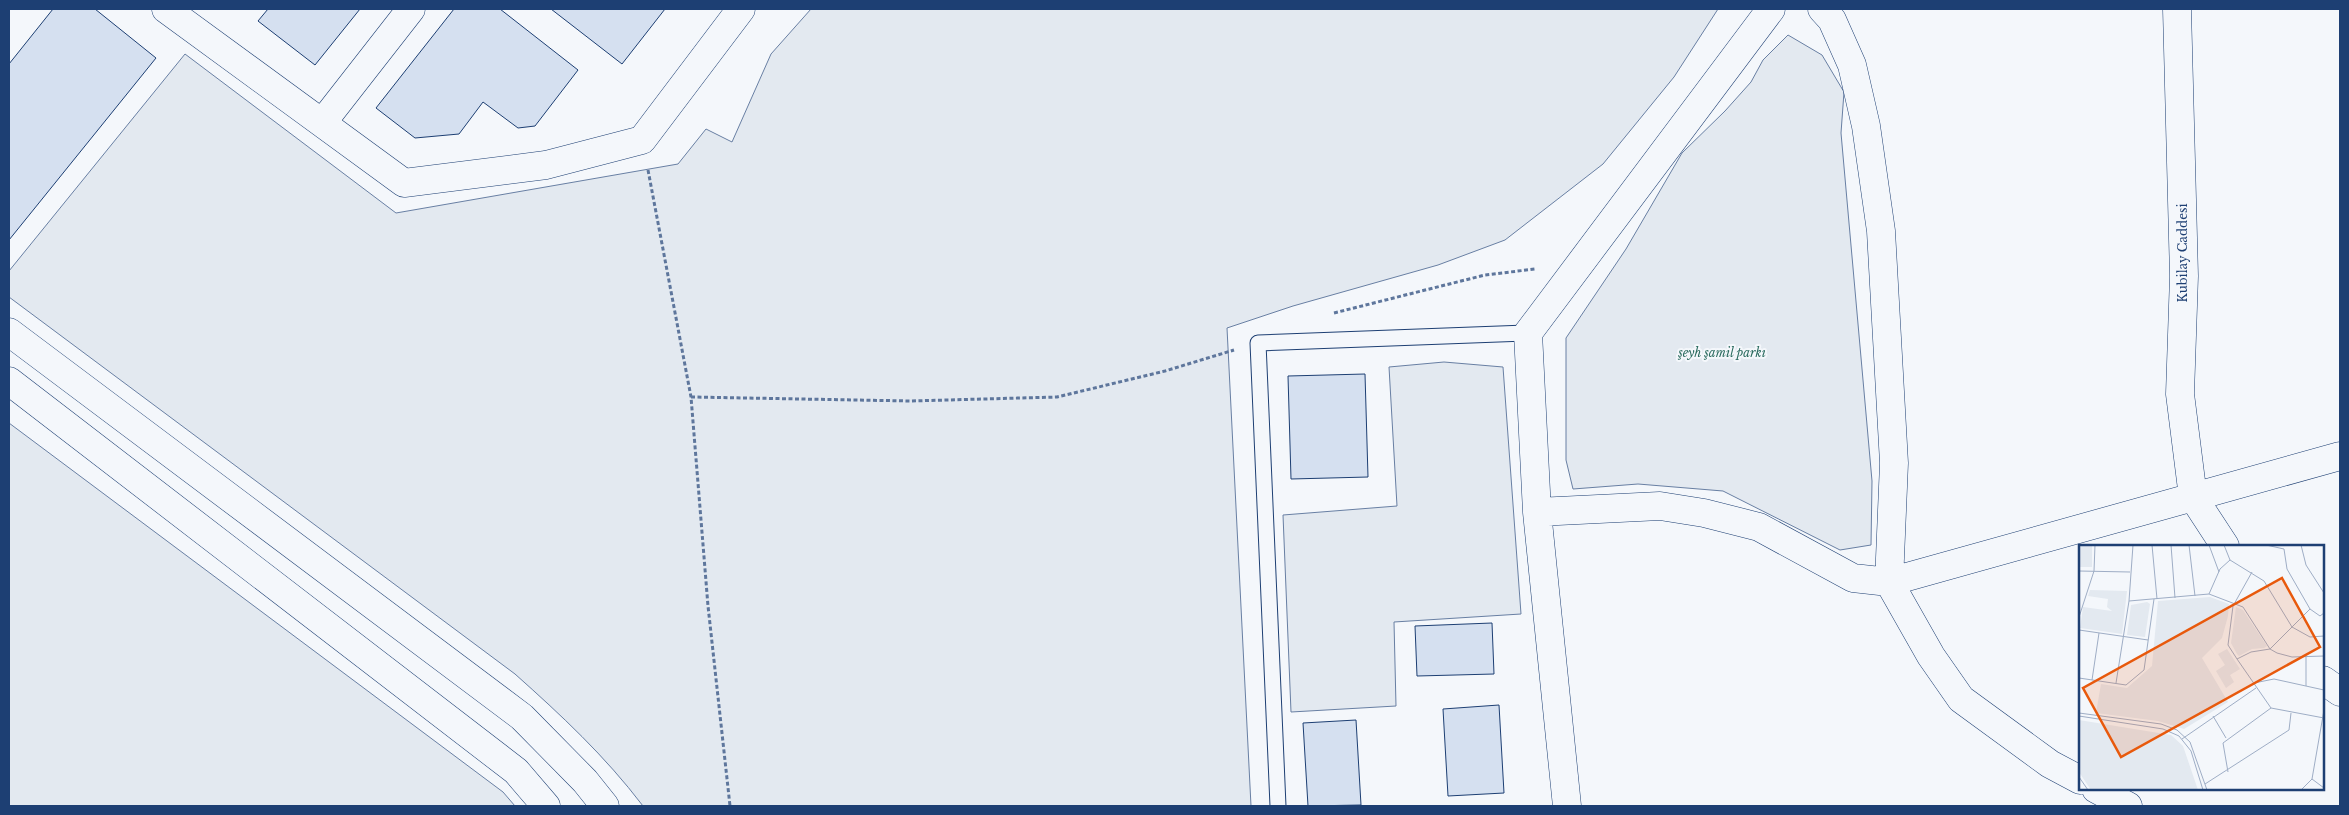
<svg xmlns="http://www.w3.org/2000/svg" width="2349" height="815" viewBox="0 0 2349 815" font-family="'Libre Baskerville',serif">
  <style>
    .green { fill: #e3e9f0; stroke: #687fa3 }
    .building { fill: #d5e0f0; stroke: #1d3f73 }
    .lines { fill: none; stroke-linecap: round; stroke-linejoin: round }
    .service-casing { stroke: #1d3f73; stroke-width: 17 }
    .minor-casing { stroke: #1d3f73; stroke-width: 29 }
    .secondary-casing { stroke: #1d3f73; stroke-width: 29 }
    .path { stroke: #5e769c; stroke-width: 3; stroke-dasharray: 4 2.5; stroke-linecap: butt }
    .service { stroke: #f4f7fb; stroke-width: 15 }
    .minor { stroke: #f4f7fb; stroke-width: 28 }
    .secondary { stroke: #f4f7fb; stroke-width: 28 }
    .labels { text-anchor: middle; dominant-baseline: central; stroke-width: 4; stroke-linejoin: round; paint-order: stroke }
    .street-label { font-size: 12px; fill: #1d3f73; stroke: #f4f7fb }
    .park-label { font-size: 12px; font-style: italic; fill: #2c6c60; stroke: #f4f7fb }
    .inset-road { fill: none; stroke: #9eadc5; stroke-width: 1 }
    .view { fill: #e8590c; fill-opacity: 0.15; stroke: #e8590c; stroke-width: 2.5 }
    .inset-edge { fill: none; stroke: #1d3f73; stroke-width: 2.5 }
  </style>
  <rect width="100%" height="100%" fill="#f4f7fb"/>
  <!-- green -->
  <path class="green" d="M811,9h907l-44,68 -71,87 -98,76 -67,25 -145,41 -66,22 24,478h-608c-38,-50 -82,-91 -128,-132l-506,-377v-26l176,-217 211,159 282,-49 28,-35 26,13 39,-88z
    M1788,35l34,20 22,37 -3,41 31,348 -1,64 -31,5 -117,-59 -85,-7 -65,5 -7,-29v-122l60,-89 56,-96 43,-42 26,-29 12,-22z
    M1444,362l59,5 18,247 -127,8 2,84 -105,6 -8,-197 114,-9 -8,-139z
    M9,423l494,369 12,14h-506z"/>
  <!-- building -->
  <path class="building" d="M53,9h42l61,49 -147,182v-176z
    M268,9h92l-45,56 -57,-44z
    M454,9h46l78,61 -43,56 -17,2 -35,-26 -24,32 -44,4 -39,-30z
    M551,9h114l-43,55z
    M1365,374l3,103 -77,2 -3,-103z
    M1492,623l2,51 -77,2 -2,-50z
    M1499,705l5,88 -56,3 -5,-87z
    M1356,720l5,85 -53,1 -5,-83z"/>
  <g class="lines">
    <!-- service casing -->
    <g class="service-casing">
      <path id="service" d="M1278,806l-20,-463 270,-10"/>
    </g>
    <!-- minor casing -->
    <g class="minor-casing">
      <path id="minor" d="M166,9l238,174 142,-18 96,-25 99,-131
        M1822,9l10,11 20,45 14,61 15,105 13,232 -5,119 42,74 30,43 89,65 30,16
        M2177,9l7,267 -4,118 13,103 32,49
        M322,123l89,-114
        M1537,512l-9,-179 243,-324
        M2323,680l17,12
        M2096,789l32,17
        M1567,806l-30,-294 123,-6 44,7 55,14 94,51 36,4 451,-126"/>
    </g>
    <!-- secondary casing -->
    <g class="secondary-casing">
      <path id="secondary" d="M9,332l513,385 63,64 20,25
        M9,381l507,390 30,35"/>
    </g>
    <!-- path -->
    <path class="path" d="M648,170l43,227 17,209 22,200
      M1334,313l151,-38 50,-6
      M691,397l220,4 146,-4 108,-26 69,-21"/>
    <!-- service -->
    <use href="#service" class="service"/>
    <!-- minor -->
    <use href="#minor" class="minor"/>
    <!-- secondary -->
    <use href="#secondary" class="secondary"/>
  </g>
  <g class="labels">
    <!-- street labels -->
    <g class="street-label">
      <text transform="translate(2182 253) rotate(-90)">Kubilay Caddesi</text>
    </g>
    <!-- park labels -->
    <g class="park-label">
      <text x="1722" y="352">şeyh şamil parkı</text>
    </g>
  </g>
  <!-- overview -->
  <g transform="translate(2079 545)">
    <rect width="245" height="245" fill="#f4f7fb"/>
    <path d="M0,0h13v22h-13zM11,45l37,1 -5,43 -42,-6 3,-21 29,4 -5,-4 1,-8 -20,-3zM131,52l19,7 -1,12 -6,22 -20,20 26,44 -44,27 -26,-8 -62,-8 5,-29 26,4 25,-22 6,-65zM68,57l3,2 -5,33 -18,-2 4,-30zM157,62l7,3 24,36 -3,2 -12,1 -13,7 -2,-2 -6,-11zM148,104l13,20 -10,6 4,7 -8,6 -10,-17 9,-6 -7,-11zM0,175l92,15 12,11 15,44h-107l-12,-18z" fill="#e3e9f0"/>
    <path class="inset-road" d="M73,0l5,54M92,0l4,53M110,0l6,51M130,0l10,27M145,0l6,15M187,0l18,4 3,20 23,40 10,7 4,-3M222,0l5,20 18,28M151,15l34,21 28,46 18,10 14,-1M0,26l51,1M130,49l34,13 27,42 7,4 15,4 32,-1M50,56l80,-7 11,-25 10,-9M231,64l-40,40 -19,3 -14,7 34,49 53,10M0,72l15,-46 1,-26M0,85l69,10M227,111v30M158,114l-9,-14 5,-39 19,-34M0,133l47,7 18,-15 10,-71M13,135l7,-47M37,138l13,-82 4,-56M175,138l20,-4 50,11M245,165l-12,69 12,9M0,168l82,11 16,6 13,12 17,48M0,171l84,13 16,7 12,15 12,39M134,171l13,22M103,194l74,-51M149,227l-5,-29 48,-35M0,232l9,13M126,239l84,-54 2,-17M222,245l11,-11"/>
    <path class="view" d="M203,33l38,69 -199,110 -38,-69z"/>
    <rect width="245" height="245" class="inset-edge"/>
  </g>
  <!-- border -->
  <rect width="2349" height="815" fill="none" stroke="#1d3f73" stroke-width="20"/>
</svg>
